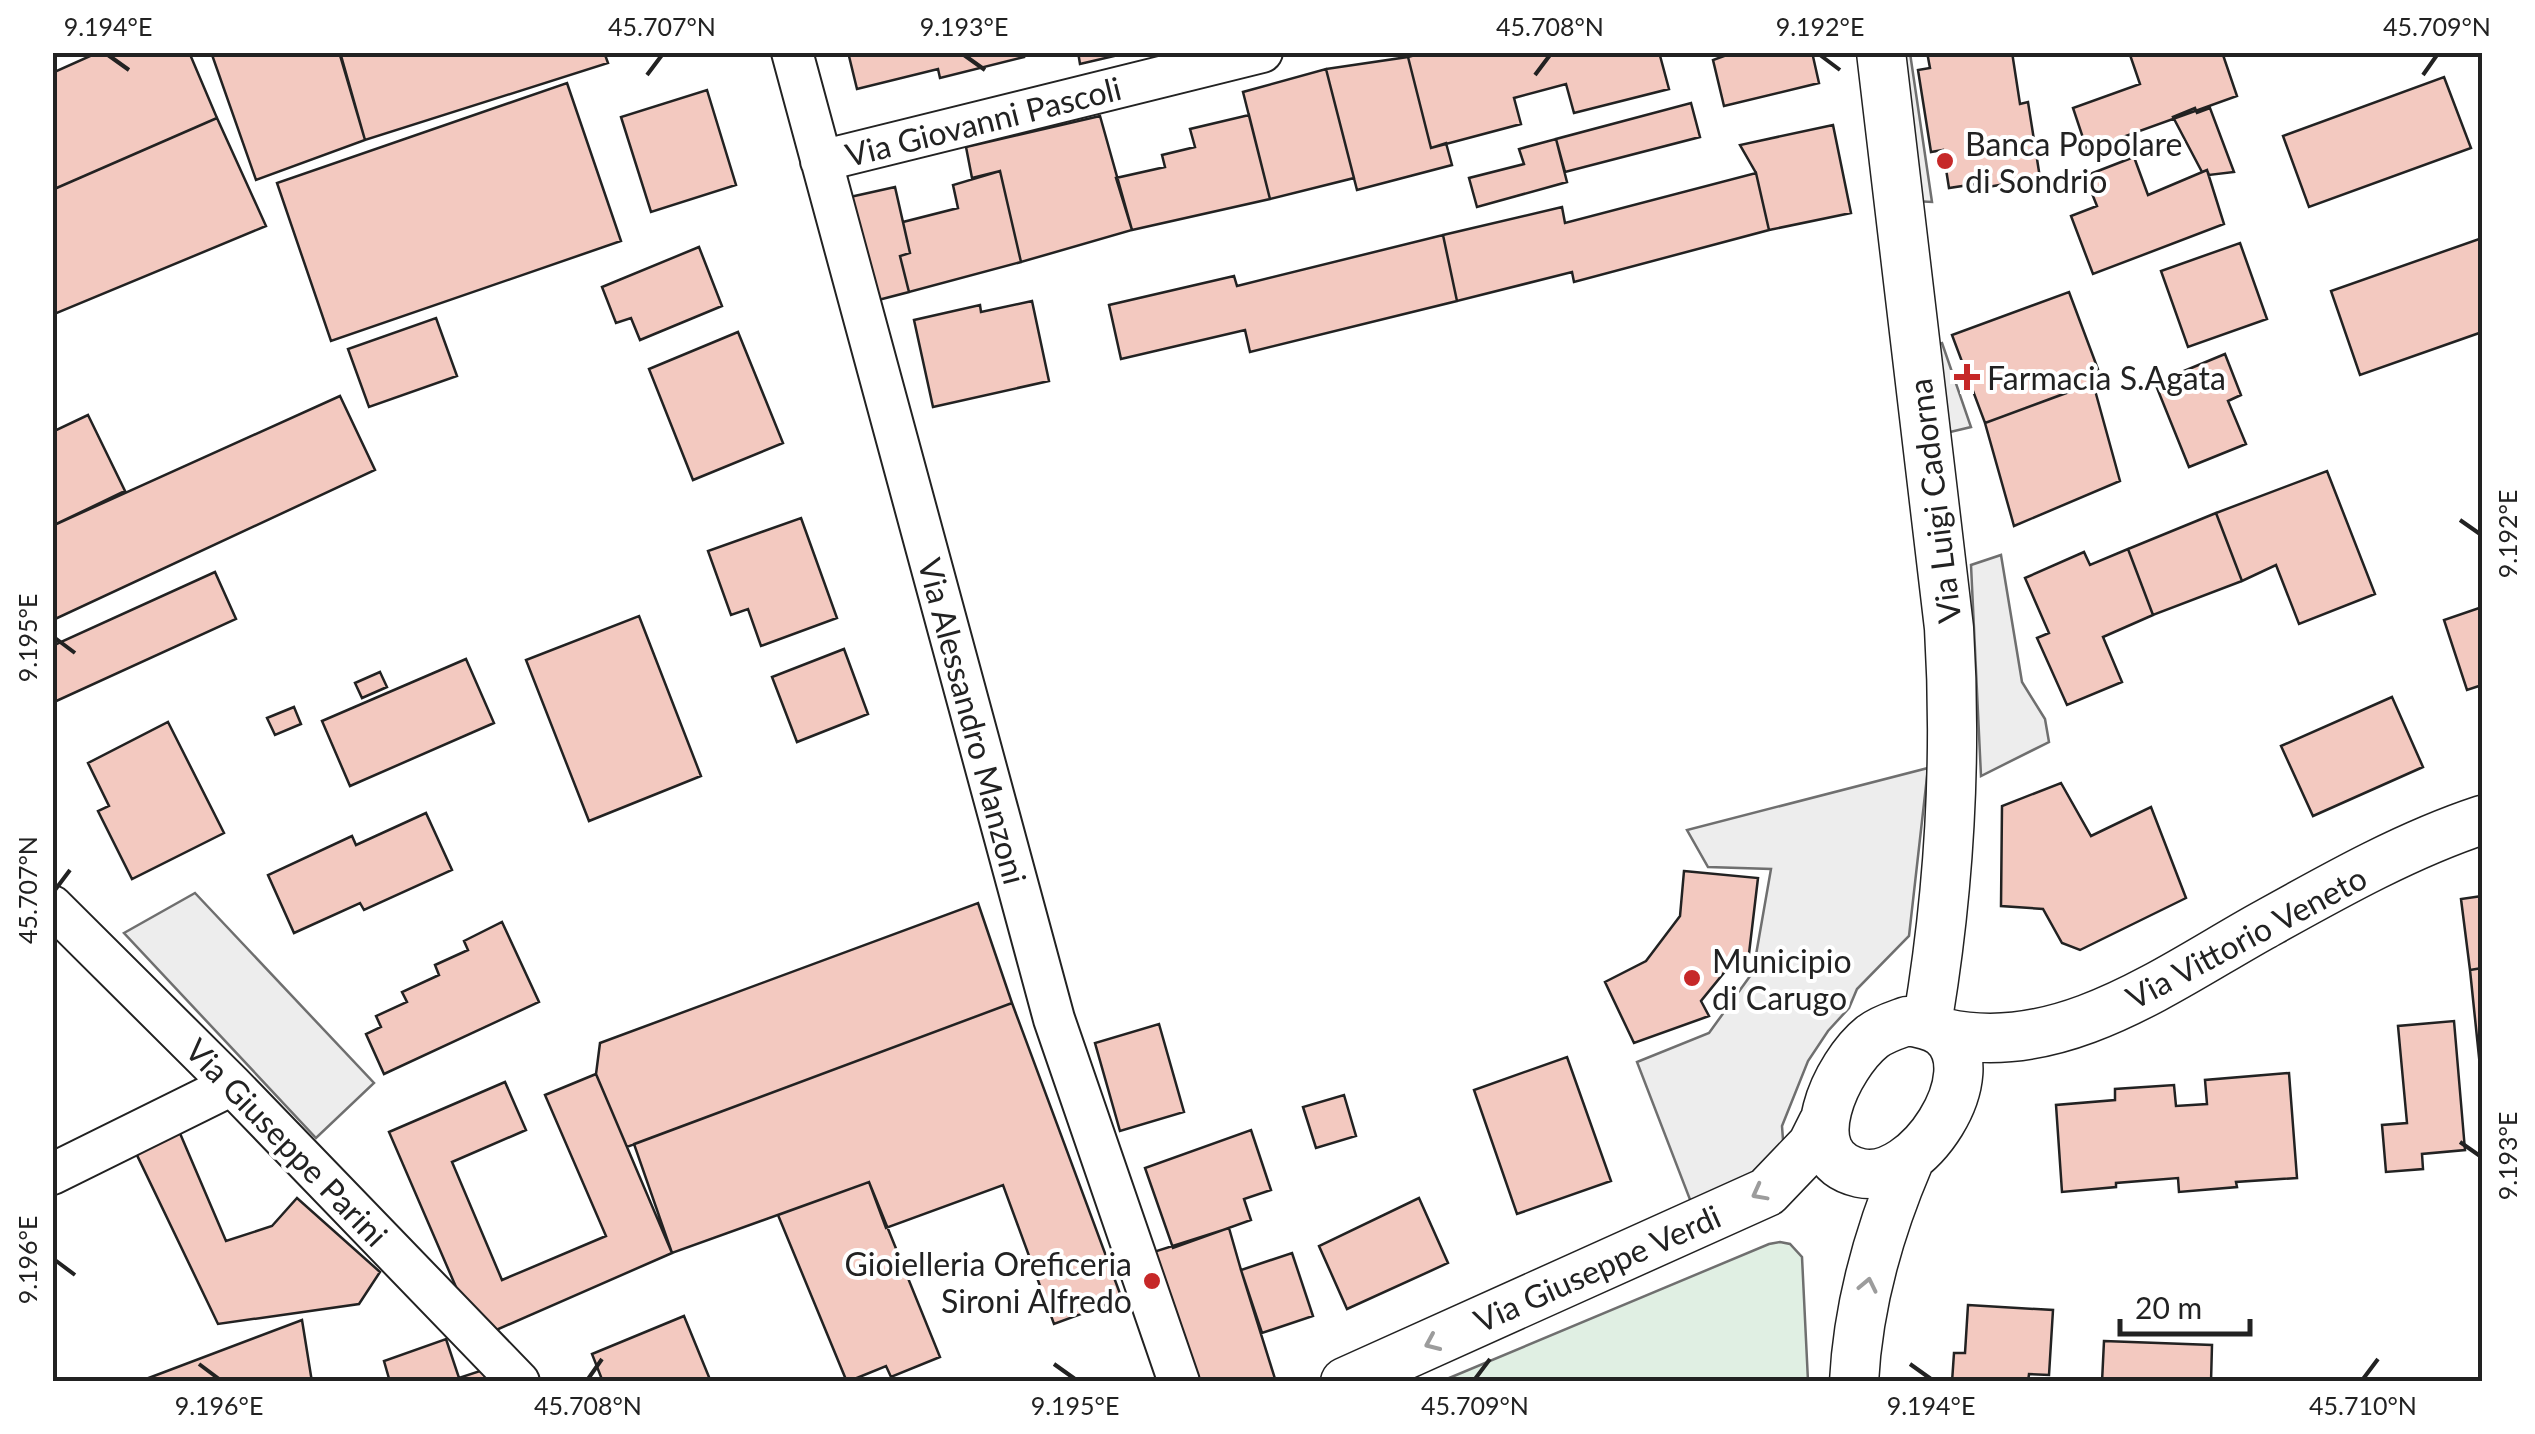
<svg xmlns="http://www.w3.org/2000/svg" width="2535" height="1434" viewBox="0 0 2535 1434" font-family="Lato,sans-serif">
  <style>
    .green { fill: #e0efe3; stroke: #6f6f6f; stroke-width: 2.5 }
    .parking { fill: #ededed; stroke: #6f6f6f; stroke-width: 2.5 }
    .building { fill: #f3c9c0; stroke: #222; stroke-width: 2.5 }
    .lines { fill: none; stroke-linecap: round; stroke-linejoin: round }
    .minor-casing { stroke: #222; stroke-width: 44 }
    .tertiary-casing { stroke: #222; stroke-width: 51 }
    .minor { stroke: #fff; stroke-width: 40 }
    .tertiary { stroke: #fff; stroke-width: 48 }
    .oneway { stroke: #9c9c9c }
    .ticks { fill: none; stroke: #222; stroke-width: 4 }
    .poi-dot { fill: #c62828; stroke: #fff; stroke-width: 4 }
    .labels { text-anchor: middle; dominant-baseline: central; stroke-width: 8; stroke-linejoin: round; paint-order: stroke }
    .street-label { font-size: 32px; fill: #222; stroke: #fff }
    .poi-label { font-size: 32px; fill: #222; stroke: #fff; text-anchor: start }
    .neatline { fill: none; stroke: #222; stroke-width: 4 }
    .ticks-label { font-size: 25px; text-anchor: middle; fill: #222 }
  </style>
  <rect width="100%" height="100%" fill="#fff"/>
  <!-- green -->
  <path class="green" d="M1780,1242l10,2 12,13 6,124h-366l327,-137z"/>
  <!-- parking -->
  <path class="parking" d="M1893,53h17l22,149 -18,-1z
    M1942,343l29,84 -25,6 -15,-86z
    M2001,555l21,127 23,37 4,23 -68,34 -10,-211z
    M1928,768l-19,168 -52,53 -8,19 -21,23 -20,30 -26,65 2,28 -90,56 -57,-148 72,-29 44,-61 18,-103 -63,-2 -21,-37z
    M195,893l179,190 -58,55 -192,-205z"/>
  <!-- building -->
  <path class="building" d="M99,52h90l28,66 -165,72v-117z
    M211,52h128l26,88 -109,40z
    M340,52h264l4,11 -243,77z
    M848,52h175l1,5 -84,21 -2,-9 -81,20z
    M1078,52h49v1l-47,11z
    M1426,52h233l10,37 -95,24 -8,-29 -52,14 7,26 -90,24 -23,-91z
    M1735,52h77l7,31 -95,23 -11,-46z
    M1927,52h85l8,52 8,-2 12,76 -58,10v-5l-33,5 -6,-38 -12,2 -13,-82 12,-2z
    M2129,52h93l15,44 -150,54 -14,-42 67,-24z
    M1408,57l23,91 15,-5 6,22 -95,25 -31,-121z
    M1326,69l28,109 -84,21 -27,-107z
    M2444,77l27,71 -162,59 -26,-71z
    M567,83l54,158 -290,100 -54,-158z
    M707,90l29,95 -85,27 -30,-95z
    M1691,103l9,34 -135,35 -9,-33z
    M2195,108l2,5 13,-5 24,64 -25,3 -2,-5 -5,2 -29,-55z
    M1249,115l21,84 -138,31 -16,-52 49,-11 -3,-12 33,-8 -5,-18z
    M1100,116l32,114 -111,32 -21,-91 -28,7 -6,-31z
    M217,118l49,108 -214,89v-125z
    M1833,125l18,88 -82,17 -13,-57 -16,-28z
    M1556,139l11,43 -90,25 -8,-29 55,-14 -5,-15z
    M2134,157l14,38 59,-25 17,54 -131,50 -22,-58 26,-10 -12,-30z
    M1000,171l21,91 -112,30 -9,-36 10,-3 -7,-31 55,-14 -5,-23z
    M1756,173l13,57 -195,52 -2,-10 -115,29 -14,-66 119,-28 3,16z
    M895,187l15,66 -10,3 9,36 -46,12 -22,-105z
    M1443,235l14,66 -207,51 -5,-22 -124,29 -12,-54 125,-29 3,10z
    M2482,238v94l-122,43 -29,-84z
    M2240,243l27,76 -79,28 -27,-76z
    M699,247l23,59 -82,34 -9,-22 -15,5 -14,-36z
    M2069,292l33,88 -117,43 -33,-88z
    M1032,301l17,80 -116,26 -19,-87 66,-15 1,7z
    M436,318l21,58 -88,31 -21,-58z
    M738,332l45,111 -90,37 -44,-111z
    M2225,354l16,41 -13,6 18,43 -57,23 -34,-84z
    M2093,383l27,98 -106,45 -29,-103z
    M340,396l35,74 -322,150 -1,-94z
    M88,415l37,76 -73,35v-94z
    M2327,471l48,123 -76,30 -23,-59 -34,16 -26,-68z
    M2216,513l26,68 -89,34 -25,-66z
    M801,518l36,100 -76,28 -13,-37 -17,6 -23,-64z
    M2128,549l25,66 -50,22 19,45 -55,23 -30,-67 12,-5 -24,-55 59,-26 6,13z
    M215,572l21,47 -184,84v-57z
    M2482,607v78l-15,5 -23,-70z
    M639,616l62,160 -112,45 -63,-161z
    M844,649l24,65 -71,28 -25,-65z
    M466,659l28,64 -144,63 -28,-65z
    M380,672l7,15 -25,11 -7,-15z
    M2392,697l31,70 -110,49 -32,-70z
    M294,707l7,17 -26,11 -8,-17z
    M168,722l56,111 -92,46 -34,-68 11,-5 -21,-43z
    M2061,783l30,53 60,-29 35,91 -106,52 -18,-7 -19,-34 -42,-3 1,-100z
    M426,813l26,57 -88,40 -4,-7 -66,30 -26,-58 84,-39 4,9z
    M1684,871l74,7 -10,84 -12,-4 -35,43 8,15 -75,27 -29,-61 41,-21 34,-45z
    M2482,896v72l-12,2 -9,-71z
    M978,903l34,100 -385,144 -31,-73 4,-31z
    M502,922l37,80 -155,72 -18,-40 15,-7 -5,-11 31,-14 -5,-10 37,-17 -4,-10 33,-15 -4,-9z
    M2482,968v118l-12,-116z
    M1012,1003l110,296 -68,25 -51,-139 -117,43 -17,-46 -197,71 -38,-109z
    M2454,1021l11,129 -43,4 1,15 -37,3 -4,-47 25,-2 -9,-97z
    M1159,1024l25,88 -64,19 -25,-88z
    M1567,1057l44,124 -94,33 -43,-124z
    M2289,1073l8,105 -61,4 1,5 -58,5 -1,-14 -62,5v4l-54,5 -6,-87 59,-5v-11l59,-4 2,21 31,-2 -2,-24z
    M596,1074l76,179 -194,85 -89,-206 116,-50 21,48 -74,32 50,118 104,-44 -61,-141z
    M1344,1095l12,41 -40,12 -13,-41z
    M1251,1130l20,60 -27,9 7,21 -78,28 -28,-80z
    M179,1131l47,110 46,-15 25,-28 83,74 -21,32 -141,20 -83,-173z
    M869,1182l71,175 -49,20 -5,-11 -39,16 -69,-167z
    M1419,1198l29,65 -101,46 -28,-63z
    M1229,1228l12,42 35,112h-93l-39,-127z
    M1292,1253l21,63 -51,17 -21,-63z
    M1968,1305l85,5 -4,65 -20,-1 -1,8h-76l2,-29h11z
    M684,1316l27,66h-108l-11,-28z
    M302,1320l10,62h-174z
    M446,1339l13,39 27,-9 4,13h-100l-6,-21z
    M2104,1341l108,4 -1,37h-109z"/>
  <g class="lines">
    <!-- minor casing -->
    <g class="minor-casing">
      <path id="minor" d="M792,52l262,967 125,363
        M821,161l441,-109
        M52,906l180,179 287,297
        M52,1174l180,-89"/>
    </g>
    <!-- tertiary casing -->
    <g class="tertiary-casing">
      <path id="tertiary" d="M1881,52l68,576c8,132 0,266 -22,396
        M1907,1021c13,2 26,4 36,12 48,39 -26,153 -83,140 -69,-16 -22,-109 12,-136 10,-8 24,-12 35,-16z
        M1945,1033c115,26 222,-54 317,-107 70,-39 144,-81 220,-106
        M1345,1382l422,-190 45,-47 11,-22
        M1854,1382c4,-78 25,-151 55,-221"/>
    </g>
    <!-- minor -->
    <use href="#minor" class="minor"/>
    <!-- tertiary -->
    <use href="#tertiary" class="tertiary"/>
  </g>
  <!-- one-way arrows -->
  <defs><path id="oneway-chevron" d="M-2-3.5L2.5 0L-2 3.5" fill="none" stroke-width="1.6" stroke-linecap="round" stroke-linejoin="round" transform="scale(2.5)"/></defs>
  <g class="oneway">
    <use href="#oneway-chevron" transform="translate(1759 1193) rotate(152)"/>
    <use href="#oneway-chevron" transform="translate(1868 1285) rotate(-78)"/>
    <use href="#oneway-chevron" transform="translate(1432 1343) rotate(156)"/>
  </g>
  <!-- ticks -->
  <path class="ticks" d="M108,55l21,15M964,55l21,15M1820,55l20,15M647,75l15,-20M1535,75l15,-20M2423,75l14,-20M2460,520l20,14M55,638l20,15M55,890l15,-20M2460,1142l20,14M55,1260l20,15M199,1364l20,15M1054,1364l21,15M1910,1364l21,15M588,1379l14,-20M1475,1379l15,-20M2363,1379l15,-20"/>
  <!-- markers -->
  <g class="poi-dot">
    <circle cx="1945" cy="161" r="10"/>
    <path d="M1962 362h10v10h10v10h-10v10h-10v-10h-10v-10h10z"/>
    <circle cx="1692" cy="978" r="10"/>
    <circle cx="1152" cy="1281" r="10"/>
  </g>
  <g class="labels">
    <!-- street labels -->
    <g class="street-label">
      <text transform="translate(983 121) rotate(-14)">Via Giovanni Pascoli</text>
      <text transform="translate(1934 501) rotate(-97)">Via Luigi Cadorna</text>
      <text transform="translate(973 721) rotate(75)">Via Alessandro Manzoni</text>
      <text transform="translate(2246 937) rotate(-28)">Via Vittorio Veneto</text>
      <text transform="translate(287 1142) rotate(46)">Via Giuseppe Parini</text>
      <text transform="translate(1597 1268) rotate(-24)">Via Giuseppe Verdi</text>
    </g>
    <!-- poi labels -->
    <g class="poi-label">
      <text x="1965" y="143">Banca Popolare<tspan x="1965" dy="37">di Sondrio</tspan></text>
      <text x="1987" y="377">Farmacia S.Agata</text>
      <text x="1712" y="960">Municipio<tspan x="1712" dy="37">di Carugo</tspan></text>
      <text x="1132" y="1263" text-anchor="end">Gioielleria Oreficeria<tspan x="1132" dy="37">Sironi Alfredo</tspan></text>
    </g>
  </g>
  <!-- border -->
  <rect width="2535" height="1434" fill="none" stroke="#ffffff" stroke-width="110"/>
  <!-- scale -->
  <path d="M2120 1319v15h130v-15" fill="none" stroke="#222222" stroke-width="5"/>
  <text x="2135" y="1319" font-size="30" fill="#222222" stroke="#ffffff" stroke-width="8" paint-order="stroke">20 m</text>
  <rect x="55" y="55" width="2425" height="1324" class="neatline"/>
  <g class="ticks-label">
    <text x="108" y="36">9.194°E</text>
    <text x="662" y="36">45.707°N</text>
    <text x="964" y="36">9.193°E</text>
    <text x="1550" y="36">45.708°N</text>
    <text x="1820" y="36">9.192°E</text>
    <text x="2437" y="36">45.709°N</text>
    <text transform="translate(2508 534) rotate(-90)" y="9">9.192°E</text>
    <text transform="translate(28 638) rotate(-90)" y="9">9.195°E</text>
    <text transform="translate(28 890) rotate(-90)" y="9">45.707°N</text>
    <text transform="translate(2508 1156) rotate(-90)" y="9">9.193°E</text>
    <text transform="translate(28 1260) rotate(-90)" y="9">9.196°E</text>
    <text x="219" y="1415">9.196°E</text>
    <text x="588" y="1415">45.708°N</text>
    <text x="1075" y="1415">9.195°E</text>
    <text x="1475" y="1415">45.709°N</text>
    <text x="1931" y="1415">9.194°E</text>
    <text x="2363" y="1415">45.710°N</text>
  </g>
</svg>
